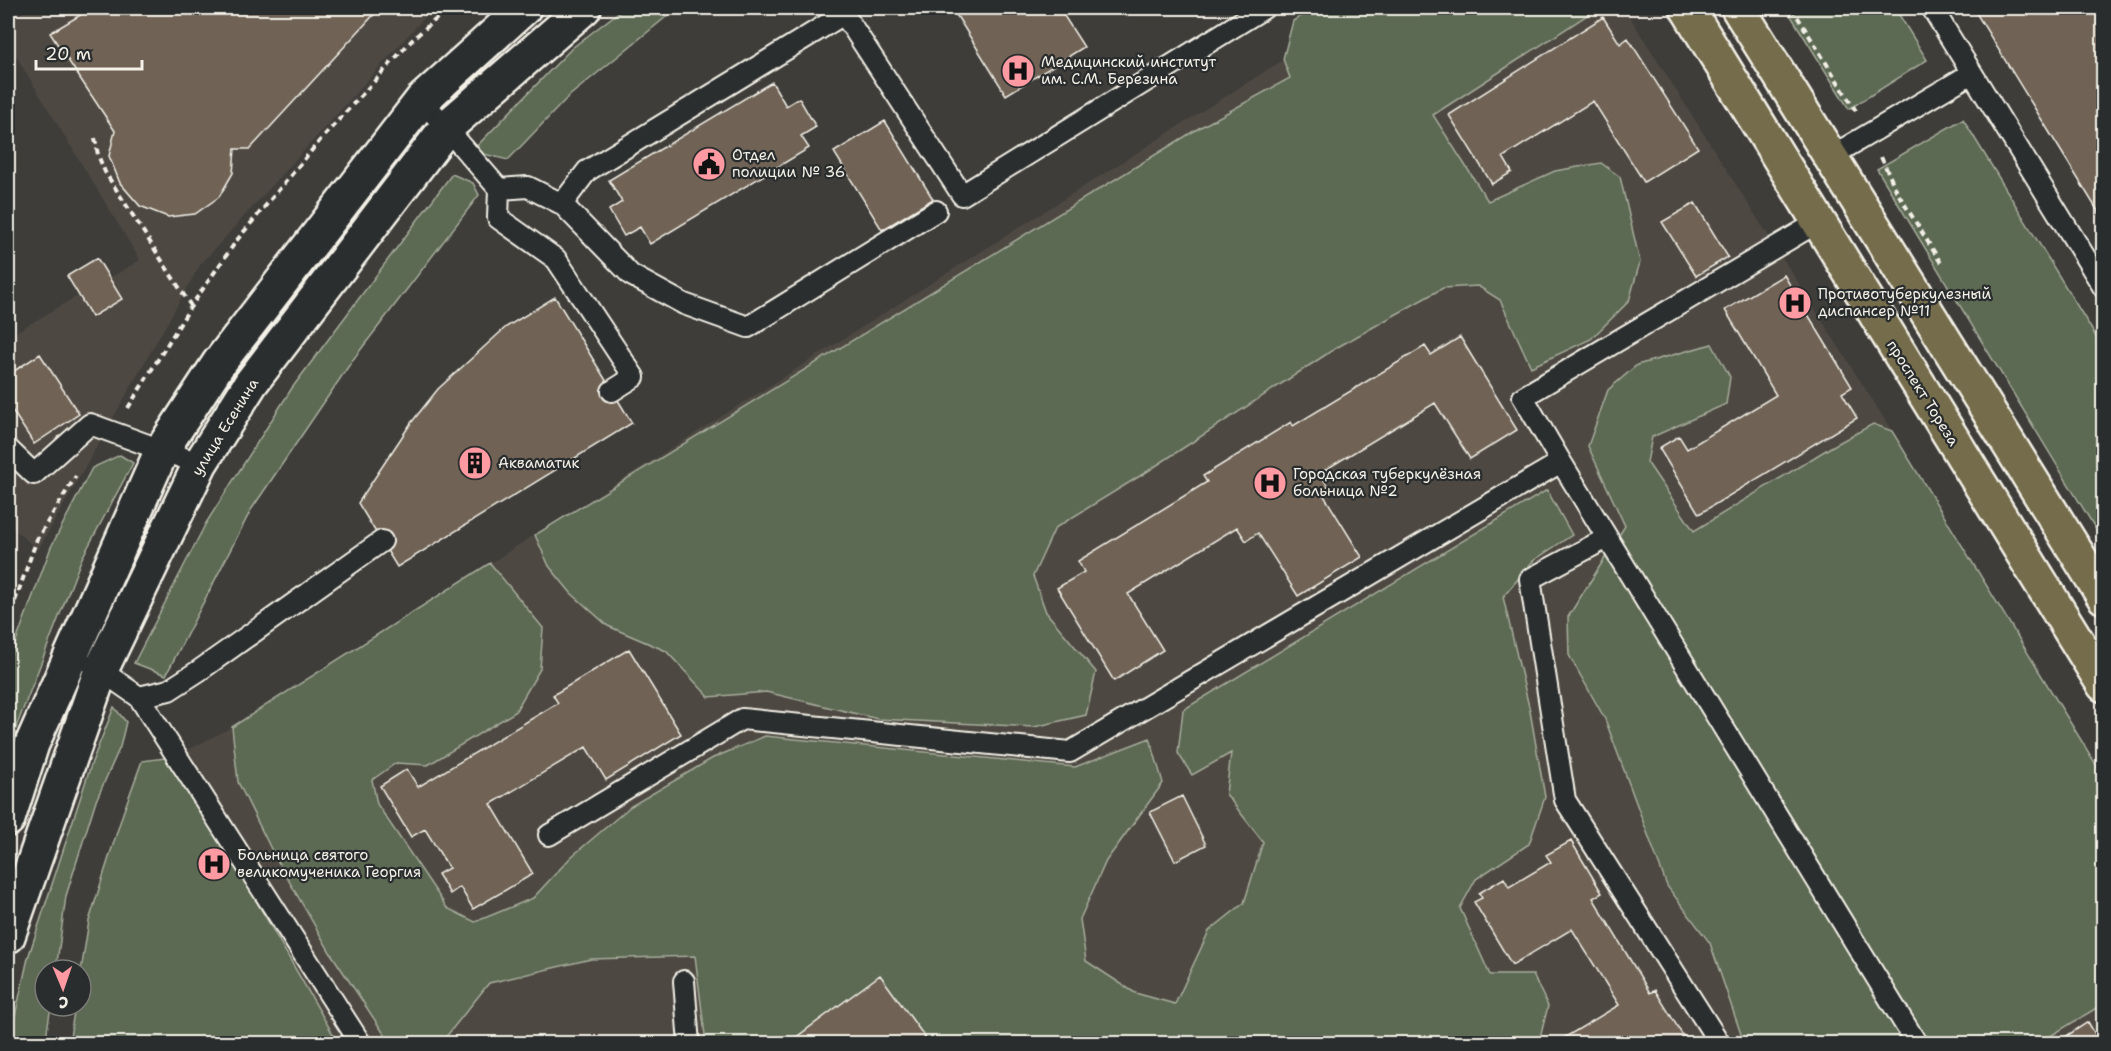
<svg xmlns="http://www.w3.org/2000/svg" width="2111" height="1051" viewBox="0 0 2111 1051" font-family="'Shantell Sans',sans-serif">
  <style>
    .built { fill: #4d4842 }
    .green { fill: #5b6952; stroke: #a8ad9d; stroke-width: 1.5 }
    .building { fill: #6f6356; stroke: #f4f1e8; stroke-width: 1.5 }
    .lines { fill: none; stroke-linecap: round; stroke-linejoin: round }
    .lane-casing { stroke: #f4f1e8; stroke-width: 24 }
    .secondary-casing { stroke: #f4f1e8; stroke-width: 38 }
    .primary-casing { stroke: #f4f1e8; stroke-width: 38 }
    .path { stroke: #f4f1e8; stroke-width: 4; stroke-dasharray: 6 4.5; stroke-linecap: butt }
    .lane { stroke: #2a2d2e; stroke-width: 20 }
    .secondary { stroke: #2a2d2e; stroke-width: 33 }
    .primary { stroke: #746c4b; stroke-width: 33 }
    .labels { text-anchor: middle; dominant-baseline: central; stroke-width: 4.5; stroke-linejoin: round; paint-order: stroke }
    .poi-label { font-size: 15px; fill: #f4f1e8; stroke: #2a2d2e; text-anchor: start }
    .street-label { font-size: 15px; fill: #f4f1e8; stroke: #2a2d2e }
  </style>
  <rect width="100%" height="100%" fill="#3f3d3a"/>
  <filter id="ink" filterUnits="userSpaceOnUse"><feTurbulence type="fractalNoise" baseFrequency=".0167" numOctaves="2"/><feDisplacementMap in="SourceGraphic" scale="12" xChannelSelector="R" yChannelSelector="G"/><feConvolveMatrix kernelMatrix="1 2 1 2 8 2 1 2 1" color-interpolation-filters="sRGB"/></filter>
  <g filter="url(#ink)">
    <!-- built -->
    <path class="built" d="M29,8h404l-233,257 -162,285 -30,-26v-187l71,-42 14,22 29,-18 -12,-21 30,-18 -132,-217v-20z
      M1365,8h259l268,423 211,345v267l-2025,1 71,-283 26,-4 57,-30z"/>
    <!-- green -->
    <path class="green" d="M624,8h53l-109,89 -60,63 -24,-6 -9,-6 97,-100z
      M1314,8h281l-6,6 -156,101 55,86 67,-30 46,-8 19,14 20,85 -11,39 -38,38 -60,28 -31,-67 -22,-14 -35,2 -107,60 -188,123 -93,57 -22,48 13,36 50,60 -10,43 -52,12 -156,-8 -112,-27 -57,5 -43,-46 -58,-25 -37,-33 -22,-27 -14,-31 664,-407 91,-50 -7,-19 10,-38z
      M1786,8h109l32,52 -78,49z
      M1963,119l140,229v193l-226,-372z
      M452,174l21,9 6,12 -127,166 -101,149 -85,165 -32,-12 72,-140 86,-135z
      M1712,344l18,33 -4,27 -74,33 -5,25 47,69 137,-84 42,-23 19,7 211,345v228l-64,39h-295l-34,-100 -43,-57 -62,-167 -36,-64 -1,-38 57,-91 -37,-80 20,-56 29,-25z
      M120,455l13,8 -52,97 -73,188v-85l43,-116 41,-79z
      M1547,490l25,45 -39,26 -30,36 27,114 15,86 -16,47 -53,35 -16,29 30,67h43l15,31 -8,32v5h-834l-11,-87 -104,3 -102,24 -48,60h-51l-60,-91 -56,-97 -36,-73 -6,-55 258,-164 53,65 -3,41 -25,43 -87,53 -32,-2 -24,17 5,24 70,104 28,14 58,-24 38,-41 60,-51 82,-48 52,-22 310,31 75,-29 13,45 -57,78 -26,58 6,42 49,32 40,11 34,-73 35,-28 19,-61 -37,-48 5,-41 -39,22 -14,-22 5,-43z
      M114,707l12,15 -6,25 -25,56 -29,93 -10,74h-11v36h6l-6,37h-36l19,-85 64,-196z
      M165,758l77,118 96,167h-269l6,-37h6v-35l8,-50 34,-108 19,-52z"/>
    <!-- building -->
    <path class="building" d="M92,8h288l-130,141h-15l-2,24 -14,24 -24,17 -27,3 -28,-11 -20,-23 -11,-27 6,-25 -65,-98z
      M952,8h107l25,39 -78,48z
      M1973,8h125l6,8v205z
      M1603,17l17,27 8,-6 70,110 -54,34 -51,-81 -90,56 9,15 -20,12 -43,-69z
      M772,82l14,24 13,-8 17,29 -15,9 8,12 -159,96 -10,-17 -16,9 -15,-26 13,-8 -13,-22z
      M885,121l48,78 -51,31 -48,-78z
      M1695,203l33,54 -32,19 -34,-54z
      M97,258l25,41 -30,18 -25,-41z
      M1784,275l68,112 -10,6 15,25 -158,96 -40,-66 20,-12 8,13 89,-54 -51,-85z
      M555,297l77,126 -235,144 -39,-64 53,-80 27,-34 68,-62z
      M1460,337l57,93 -47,29 -35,-56 -115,70 10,17 -7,4 39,63 -64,39 -40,-63 -12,8 -9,-14 -109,67 35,56 -49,31 -57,-93 27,-16 -6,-11 129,-79 -4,-6 88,-54 2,4 132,-80 6,9z
      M40,354l39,60 -45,30 -24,-37 -2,2v-34z
      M629,649l52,85 -75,46 -20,-33 -95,57 42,70 -60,35 -13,-22 -10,7 -12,-20 11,-6 -24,-39 -14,8 -31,-51 27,-17 11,18 140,-84 -5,-8z
      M1182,796l24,49 -31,16 -25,-49z
      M1571,841l31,52 -9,5 57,95 5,-3 33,54h-130l-1,-2 62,-37 -47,-76 -60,36 -38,-63 8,-4 -3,-5 25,-15 5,9 42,-25 -5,-7z
      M880,975l50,69h-143z
      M2088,1022l13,22h-47z"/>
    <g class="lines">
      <!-- lane casing -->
      <g class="lane-casing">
        <path id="lane" d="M1932,8l172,280
          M422,100l77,89 -1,29 58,41 78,118 -22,14
          M1830,157l142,-84
          M499,189l29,-2 34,17
          M936,211l-188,116 -64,-23 -53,-29 -69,-71 25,-33 257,-157 118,181 302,-187
          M8,449l26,25 56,-50 110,40
          M1561,462l356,582
          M1607,538l-77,41 35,221 155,244
          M93,665l46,32 222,347
          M139,697l30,-7 31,-20 182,-129
          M549,835l193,-116 328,33 491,-290 -38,-65 295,-175
          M684,981l5,63"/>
      </g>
      <!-- secondary casing -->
      <g class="secondary-casing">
        <path id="secondary" d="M8,819l24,-75 130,-294 57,-87 203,-263 102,-92
          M8,936l93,-266 99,-206 51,-81 196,-256 137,-119"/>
      </g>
      <!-- primary casing -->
      <g class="primary-casing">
        <path id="primary" d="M1687,8l417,677
          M1738,8l366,589"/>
      </g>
      <!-- path -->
      <path class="path" d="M1792,8l64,103
        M95,138l3,17 7,17 86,134
        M1881,157l16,35 44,71
        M128,408l63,-102 46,-66 85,-102 92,-100 35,-30
        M8,594l7,5
        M8,621l29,-82 39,-63"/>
      <!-- lane -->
      <use href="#lane" class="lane"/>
      <!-- secondary -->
      <use href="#secondary" class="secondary"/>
      <!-- primary -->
      <use href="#primary" class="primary"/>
    </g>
  </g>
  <!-- icons -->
  <defs>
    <g id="hospital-disc" transform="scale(1.725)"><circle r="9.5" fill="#ff9aa2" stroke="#2a2d2e"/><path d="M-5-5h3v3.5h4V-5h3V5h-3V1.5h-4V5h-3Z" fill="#111"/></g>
    <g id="civic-disc" transform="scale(1.725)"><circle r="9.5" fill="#ff9aa2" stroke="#2a2d2e"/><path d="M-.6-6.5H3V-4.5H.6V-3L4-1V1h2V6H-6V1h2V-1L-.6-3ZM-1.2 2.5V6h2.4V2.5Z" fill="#111"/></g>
    <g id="building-disc" transform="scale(1.725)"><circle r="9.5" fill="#ff9aa2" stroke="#2a2d2e"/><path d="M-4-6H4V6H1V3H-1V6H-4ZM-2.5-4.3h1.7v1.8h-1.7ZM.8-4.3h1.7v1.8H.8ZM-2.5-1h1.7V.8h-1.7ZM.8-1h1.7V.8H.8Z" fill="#111"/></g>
  </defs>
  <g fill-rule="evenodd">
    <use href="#hospital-disc" x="1018" y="71"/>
    <use href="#civic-disc" x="709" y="164"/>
    <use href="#hospital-disc" x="1795" y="303"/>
    <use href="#building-disc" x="475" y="463"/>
    <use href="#hospital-disc" x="1270" y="483"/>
    <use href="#hospital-disc" x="214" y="864"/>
  </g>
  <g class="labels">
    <!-- poi labels -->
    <g class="poi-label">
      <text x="1041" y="62">Медицинский институт<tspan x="1041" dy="17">им. С.М. Березина</tspan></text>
      <text x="732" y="155">Отдел<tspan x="732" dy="17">полиции № 36</tspan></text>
      <text x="1818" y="294">Противотуберкулезный<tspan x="1818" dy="17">диспансер №11</tspan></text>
      <text x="498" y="463">Акваматик</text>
      <text x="1293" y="474">Городская туберкулёзная<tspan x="1293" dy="17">больница №2</tspan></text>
      <text x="237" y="855">Больница святого<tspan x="237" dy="17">великомученика Георгия</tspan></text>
    </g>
    <!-- street labels -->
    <g class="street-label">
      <text transform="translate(1923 393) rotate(58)">проспект Тореза</text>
      <text transform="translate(225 427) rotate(-58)">улица Есенина</text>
    </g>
  </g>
  <!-- margin -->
  <rect width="2111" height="1051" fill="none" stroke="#2a2d2e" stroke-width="30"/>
  <rect x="15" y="15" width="2081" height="1021" fill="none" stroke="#f4f1e8" stroke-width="2" filter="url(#ink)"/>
  <!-- north arrow -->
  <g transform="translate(63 988) rotate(178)"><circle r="28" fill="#2a2d2e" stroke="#7b7b78" stroke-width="1.5"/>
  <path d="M0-4.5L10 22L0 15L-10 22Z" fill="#ff9aa2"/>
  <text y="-9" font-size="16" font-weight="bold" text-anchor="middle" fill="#f4f1e8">С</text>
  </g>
  <!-- scale -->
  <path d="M36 60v9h106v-9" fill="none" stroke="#f4f1e8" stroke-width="3"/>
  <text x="45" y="60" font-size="18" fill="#f4f1e8" stroke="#2a2d2e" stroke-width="4.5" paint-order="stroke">20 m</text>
</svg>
